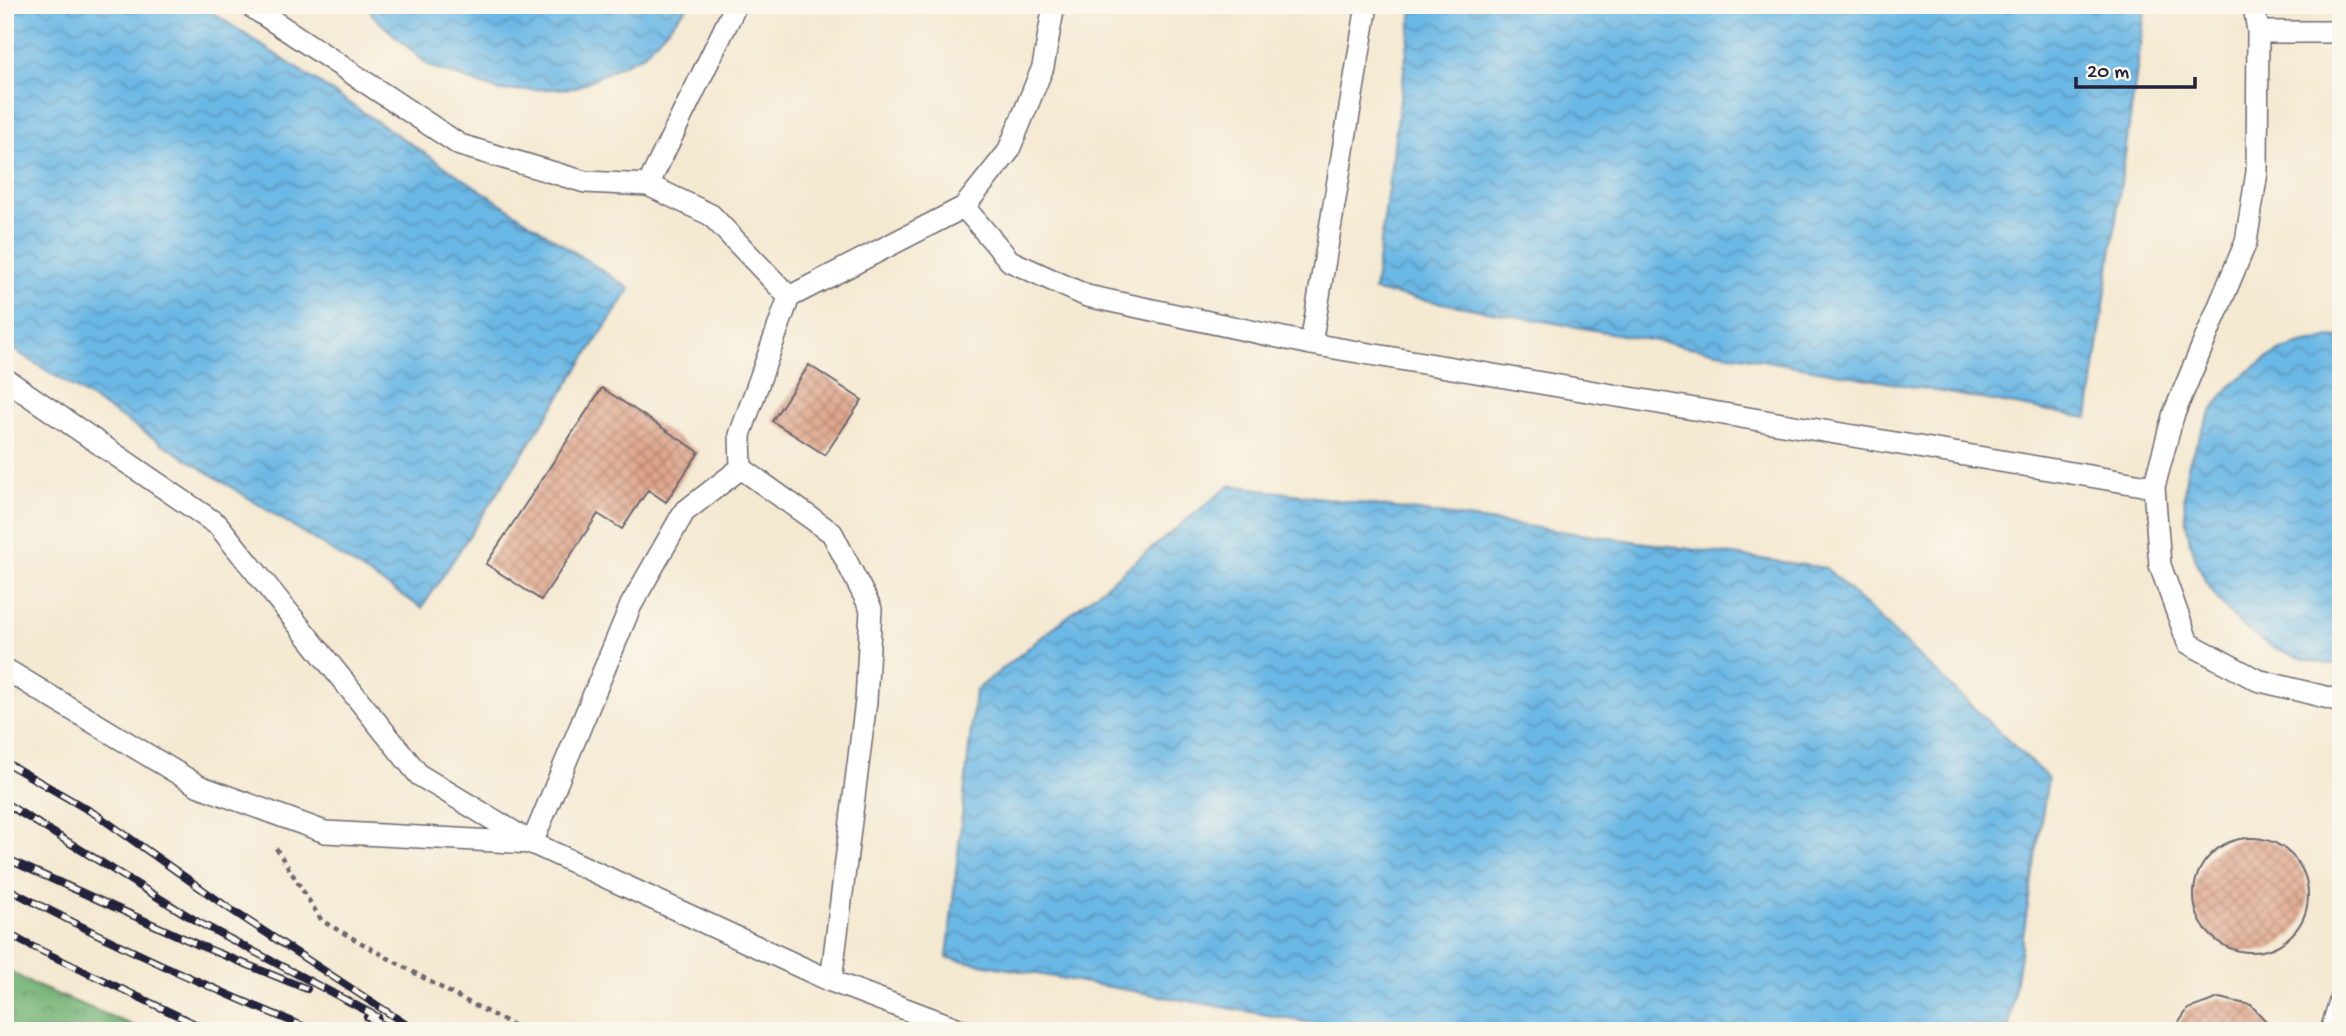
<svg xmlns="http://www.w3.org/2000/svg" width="2346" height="1036" viewBox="0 0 2346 1036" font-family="'Gochi Hand',sans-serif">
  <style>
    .forest { fill: url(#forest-crowns); stroke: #496956; stroke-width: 2 }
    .water { fill: url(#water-waves); stroke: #466d90; stroke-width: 2 }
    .building { fill: url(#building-cross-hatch) }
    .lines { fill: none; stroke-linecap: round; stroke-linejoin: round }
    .service-casing { stroke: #6c6870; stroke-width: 24 }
    .path { stroke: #6c6870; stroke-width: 4.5; stroke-dasharray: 5 5; stroke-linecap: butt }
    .service { stroke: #fff; stroke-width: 21 }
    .rail-casing { stroke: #22223b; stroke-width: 8 }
    .rail { stroke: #fbf7ec; stroke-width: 5; stroke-dasharray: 16; stroke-linecap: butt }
  </style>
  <defs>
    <pattern id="forest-crowns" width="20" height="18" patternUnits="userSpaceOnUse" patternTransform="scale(1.75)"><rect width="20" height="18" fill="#70b072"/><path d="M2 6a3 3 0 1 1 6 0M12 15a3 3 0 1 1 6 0" fill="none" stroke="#5c8f5f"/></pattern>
    <pattern id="water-waves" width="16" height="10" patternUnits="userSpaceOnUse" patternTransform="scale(1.75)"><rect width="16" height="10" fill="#6bb8e5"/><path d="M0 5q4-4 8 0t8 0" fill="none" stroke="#5895bb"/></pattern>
    <pattern id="building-cross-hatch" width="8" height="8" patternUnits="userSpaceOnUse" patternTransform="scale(1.75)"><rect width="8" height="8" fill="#dfa489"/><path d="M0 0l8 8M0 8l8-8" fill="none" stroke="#b48571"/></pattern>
  </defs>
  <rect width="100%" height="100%" fill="#fbf7ec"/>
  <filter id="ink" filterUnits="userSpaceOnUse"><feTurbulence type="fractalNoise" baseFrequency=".0143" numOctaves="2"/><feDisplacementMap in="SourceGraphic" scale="14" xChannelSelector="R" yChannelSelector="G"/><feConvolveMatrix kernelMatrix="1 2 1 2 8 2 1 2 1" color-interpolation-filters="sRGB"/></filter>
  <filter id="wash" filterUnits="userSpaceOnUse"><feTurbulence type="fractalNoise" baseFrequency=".00686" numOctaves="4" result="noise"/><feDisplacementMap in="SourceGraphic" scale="28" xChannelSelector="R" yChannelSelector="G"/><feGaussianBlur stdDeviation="1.57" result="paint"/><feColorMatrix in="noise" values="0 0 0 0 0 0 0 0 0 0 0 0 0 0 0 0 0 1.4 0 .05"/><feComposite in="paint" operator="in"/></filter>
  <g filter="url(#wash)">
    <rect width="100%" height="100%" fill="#f4e9d1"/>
    <!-- forest -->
    <path class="forest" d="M5,968l27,16 115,47h-142z"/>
    <!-- water -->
    <path class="water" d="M5,5h196l429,284 -208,319 -417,-264z
      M368,5h321l-46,50 -68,33 -75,3 -71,-25 -56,-50z
      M1413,5h733l-58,413 -714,-127z
      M2330,337l11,1v327c-100,-4 -171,-98 -154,-195 2,-9 6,-18 9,-25 9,-23 24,-51 43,-66 12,-10 27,-20 40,-27 15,-8 35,-10 51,-15z
      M1230,485l596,83 222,210 -40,253h-651l-410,-73 28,-267z"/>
    <g id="blocks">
      <!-- building -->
      <path class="building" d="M809,365l53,35 -37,55 -53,-34z
        M602,388l97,64 -33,50 -18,-12 -26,39 -24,-15 -57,86 -55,-36z
        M2194 895a57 57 0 1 1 114 0a57 57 0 1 1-114 0Z
        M2219,998l32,7 24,26h-102l15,-22z"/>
    </g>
  </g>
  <g filter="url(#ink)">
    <use href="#blocks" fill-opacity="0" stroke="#6c6870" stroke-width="2"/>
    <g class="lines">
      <!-- service casing -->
      <g class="service-casing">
        <path id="service" d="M249,5l211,140 125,37 63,3 63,30 78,82 175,-90 46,54 77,35 224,48
          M1367,5l-56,339 843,143
          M2254,5l4,27 -1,140 -11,70 -73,174 -19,71 6,78 28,78 69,37 84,21
          M2258,32h83
          M648,185l88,-180
          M964,207l44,-55 35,-85 11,-62
          M789,297l-49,138 1,33 91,65 39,76 -5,92 -35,280
          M5,379l213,146 201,250 113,68 299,138 133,50
          M5,669l194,117 126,46 207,11 99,-238 53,-93 57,-44
          M2331,1031l10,-33"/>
      </g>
      <!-- path -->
      <path class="path" d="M276,848l46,73 134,75 69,35"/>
      <!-- service -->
      <use href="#service" class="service"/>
      <!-- rail casing -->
      <g class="rail-casing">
        <path id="rail" d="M5,762l92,53 133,94 186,122
          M5,803l193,119 180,95
          M5,858l196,88 106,43
          M5,887c101,54 204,101 310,144
          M5,932l20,11 185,88
          M367,1017l30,14"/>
      </g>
      <!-- rail -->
      <use href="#rail" class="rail"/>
    </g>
  </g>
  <!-- margin -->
  <rect width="2346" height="1036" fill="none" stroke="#fbf7ec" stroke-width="28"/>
  <!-- scale -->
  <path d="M2076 77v10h119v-10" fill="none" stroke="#22223b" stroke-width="3.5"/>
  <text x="2087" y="77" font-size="21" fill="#22223b" stroke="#fbf7ec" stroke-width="5" paint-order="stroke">20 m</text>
</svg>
